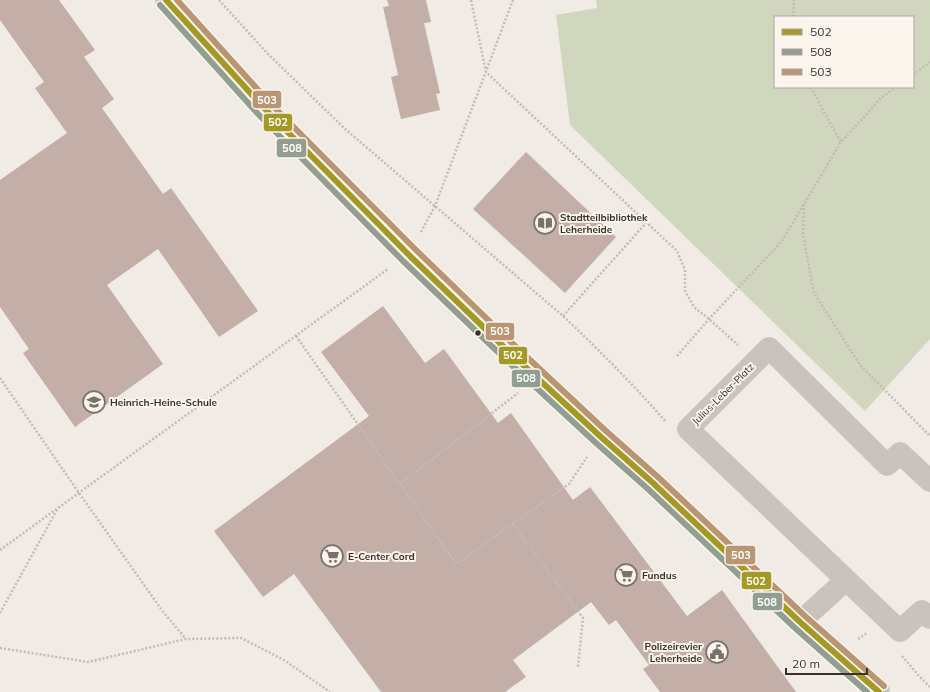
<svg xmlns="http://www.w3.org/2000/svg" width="930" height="692" viewBox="0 0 930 692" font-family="Mulish,sans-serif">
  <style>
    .green { fill: #d1d6bf; fill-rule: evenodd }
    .building { fill: #c3afa7 }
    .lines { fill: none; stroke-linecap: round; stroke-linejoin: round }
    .path { stroke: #c2bbb6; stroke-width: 2.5; stroke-dasharray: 2 2; stroke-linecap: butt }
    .minor { stroke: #c9c3be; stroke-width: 22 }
    .bus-1-casing { stroke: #fbf5ee; stroke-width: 9 }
    .bus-2-casing { stroke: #fbf5ee; stroke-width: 9 }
    .bus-3-casing { stroke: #fbf5ee; stroke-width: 9 }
    .bus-1 { stroke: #a49925; stroke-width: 6 }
    .bus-2 { stroke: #929e90; stroke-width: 6 }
    .bus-3 { stroke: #b99572; stroke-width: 6 }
    .bus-dot { fill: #3b302b; stroke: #fbf5ee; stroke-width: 1.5 }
    .labels { text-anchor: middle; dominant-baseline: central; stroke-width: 4; stroke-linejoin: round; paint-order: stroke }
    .poi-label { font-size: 10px; font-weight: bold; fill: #3b302b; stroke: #fbf5ee; text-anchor: start }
    .street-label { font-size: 10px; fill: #3b302b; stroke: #fbf5ee }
    .line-badge { stroke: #fbf5ee; stroke-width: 1.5 }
    .badge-label { font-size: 11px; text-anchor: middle; font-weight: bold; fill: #fff }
  </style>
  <rect width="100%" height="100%" fill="#f0ebe5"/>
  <!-- green -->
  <path class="green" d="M596,0h334v339l-65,72 -295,-286 -14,-110 41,-7zM775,17h138v70h-138z"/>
  <!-- building -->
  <path class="building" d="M0,0h59l36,50 -11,7 30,42 -12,9 61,86 8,-6 87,123 -39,26 -61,-88 -51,36 56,79 -88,63 -52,-74 6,-4 -29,-42v-127l67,-47 -32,-45 9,-6 -44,-62z
    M387,0h39l5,22 -7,1 16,70 -4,1 4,16 -39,9 -10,-42 7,-2 -15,-68 6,-1z
    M526,152l90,85 -51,56 -92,-84z
    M383,306l42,57 19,-14 54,74 13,-10 62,87 17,-13 97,129 35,-26 74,102h-136l-17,-23 6,-4 -33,-45 -7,5 -18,-23 -78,58 13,17 -21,15h-124l-87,-118 -31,23 -49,-66 155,-115 -48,-64z"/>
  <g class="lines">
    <!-- path -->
    <path class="path" d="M219,0l48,53 77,75 219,188c35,33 70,68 102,105
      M471,0l15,72 191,179 8,19v21l9,16 15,12 29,26
      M793,17l1,-17
      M913,75l17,-13
      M811,87l16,31 14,24
      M804,204l-1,31 11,58 46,72 70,71
      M421,232l14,-26 78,-206
      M563,316l83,-93
      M296,336l160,228 113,-80 18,-27
      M677,356l32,-37 73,-78 59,-99 41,-45 14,-10
      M0,378l79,115 85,120 22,26
      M400,484l118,-91
      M513,524l70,94 -5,49
      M0,550l388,-281
      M0,613l58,-105
      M858,639l9,-6
      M0,648l88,14 98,-23 55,-1 43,22 46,32
      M902,656l17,20 11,11"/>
    <!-- minor -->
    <path class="minor" d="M166,0l98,108 145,147 98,95 94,87 52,46 147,139 79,70
      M930,481l-30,-28 -13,12 -118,-117 -81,81 212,202 22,-20 8,7
      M800,622l46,-42"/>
    <!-- bus-1 casing -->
    <g class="bus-1-casing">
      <path id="bus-1" d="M166,0l98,108 145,147 98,95 94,87 52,46 147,139 79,70"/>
    </g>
    <!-- bus-2 casing -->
    <g class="bus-2-casing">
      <path id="bus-2" d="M160,5l98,109 145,147 99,95 94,87 52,46 147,139 72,64"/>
    </g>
    <!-- bus-3 casing -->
    <g class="bus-3-casing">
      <path id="bus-3" d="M177,0l93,103 145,146 98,95 93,87 52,46 147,139 79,70"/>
    </g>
    <!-- bus-1 -->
    <use href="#bus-1" class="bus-1"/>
    <!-- bus-2 -->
    <use href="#bus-2" class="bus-2"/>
    <!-- bus-3 -->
    <use href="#bus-3" class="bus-3"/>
  </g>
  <!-- icons -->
  <defs>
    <g id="library-ring" transform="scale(1.15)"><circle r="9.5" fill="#fbf5ee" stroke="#7a716c" stroke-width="1.5"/><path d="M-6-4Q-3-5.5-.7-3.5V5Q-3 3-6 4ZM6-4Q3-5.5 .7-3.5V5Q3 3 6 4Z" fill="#7a716c"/></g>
    <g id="school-ring" transform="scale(1.15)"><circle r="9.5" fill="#fbf5ee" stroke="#7a716c" stroke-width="1.5"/><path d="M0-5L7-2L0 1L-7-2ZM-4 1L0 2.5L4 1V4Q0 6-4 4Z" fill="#7a716c"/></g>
    <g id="supermarket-ring" transform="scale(1.15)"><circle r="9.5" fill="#fbf5ee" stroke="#7a716c" stroke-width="1.5"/><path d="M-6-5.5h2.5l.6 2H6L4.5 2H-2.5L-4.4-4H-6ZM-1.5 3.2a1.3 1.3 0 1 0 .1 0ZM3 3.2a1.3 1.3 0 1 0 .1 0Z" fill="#7a716c"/></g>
    <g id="civic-ring" transform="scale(1.15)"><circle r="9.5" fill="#fbf5ee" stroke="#7a716c" stroke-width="1.5"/><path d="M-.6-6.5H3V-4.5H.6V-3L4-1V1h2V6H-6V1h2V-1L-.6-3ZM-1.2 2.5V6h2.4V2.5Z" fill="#7a716c"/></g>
  </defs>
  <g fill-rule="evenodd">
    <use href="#library-ring" x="545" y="223"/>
    <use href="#school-ring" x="94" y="402"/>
    <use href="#supermarket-ring" x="332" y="556"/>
    <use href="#supermarket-ring" x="626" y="575"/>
    <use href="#civic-ring" x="717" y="652"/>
  </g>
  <!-- markers -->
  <circle class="bus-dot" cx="478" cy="333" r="3.5"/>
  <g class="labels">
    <!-- poi labels -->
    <g class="poi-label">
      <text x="560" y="217">Stadtteilbibliothek<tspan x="560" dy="12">Leherheide</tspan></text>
      <text x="110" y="402">Heinrich-Heine-Schule</text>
      <text x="348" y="556">E-Center Cord</text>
      <text x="642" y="575">Fundus</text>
      <text x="702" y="646" text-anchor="end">Polizeirevier<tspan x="702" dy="12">Leherheide</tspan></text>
    </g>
    <!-- street labels -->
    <g class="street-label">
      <text transform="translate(723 394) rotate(-45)">Julius-Leber-Platz</text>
    </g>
  </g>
  <g class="line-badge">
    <rect x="252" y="90" width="30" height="19" rx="4" fill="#b99572"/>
    <rect x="263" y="113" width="30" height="19" rx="4" fill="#a49925"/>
    <rect x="276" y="138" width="31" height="20" rx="4" fill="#929e90"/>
    <rect x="485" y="322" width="30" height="19" rx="4" fill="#b99572"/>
    <rect x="498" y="346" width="30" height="19" rx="4" fill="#a49925"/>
    <rect x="511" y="369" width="30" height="19" rx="4" fill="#929e90"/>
    <rect x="725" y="545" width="31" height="20" rx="4" fill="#b99572"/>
    <rect x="741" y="571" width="31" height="19" rx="4" fill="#a49925"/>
    <rect x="752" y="592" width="31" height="19" rx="4" fill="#929e90"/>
  </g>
  <g class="badge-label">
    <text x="267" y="104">503</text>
    <text x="278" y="126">502</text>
    <text x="292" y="152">508</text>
    <text x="500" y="335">503</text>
    <text x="513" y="359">502</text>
    <text x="526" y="382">508</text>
    <text x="741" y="559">503</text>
    <text x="756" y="585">502</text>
    <text x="767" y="606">508</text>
  </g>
  <!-- legend -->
  <rect x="774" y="16" width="140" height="72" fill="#fbf5ee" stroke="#aea6a0"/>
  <rect x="782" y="29" width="20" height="6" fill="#a49925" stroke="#aea6a0"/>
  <text x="810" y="36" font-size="12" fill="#3b302b">502</text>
  <rect x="782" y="49" width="20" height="6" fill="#929e90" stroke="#aea6a0"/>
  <text x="810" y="56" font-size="12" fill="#3b302b">508</text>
  <rect x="782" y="69" width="20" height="6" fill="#b99572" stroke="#aea6a0"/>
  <text x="810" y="76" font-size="12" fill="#3b302b">503</text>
  <!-- scale -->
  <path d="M786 668v6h81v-6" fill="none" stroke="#3b302b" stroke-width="2"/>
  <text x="792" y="668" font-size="12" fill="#3b302b" stroke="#fbf5ee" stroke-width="3" paint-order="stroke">20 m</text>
</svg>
